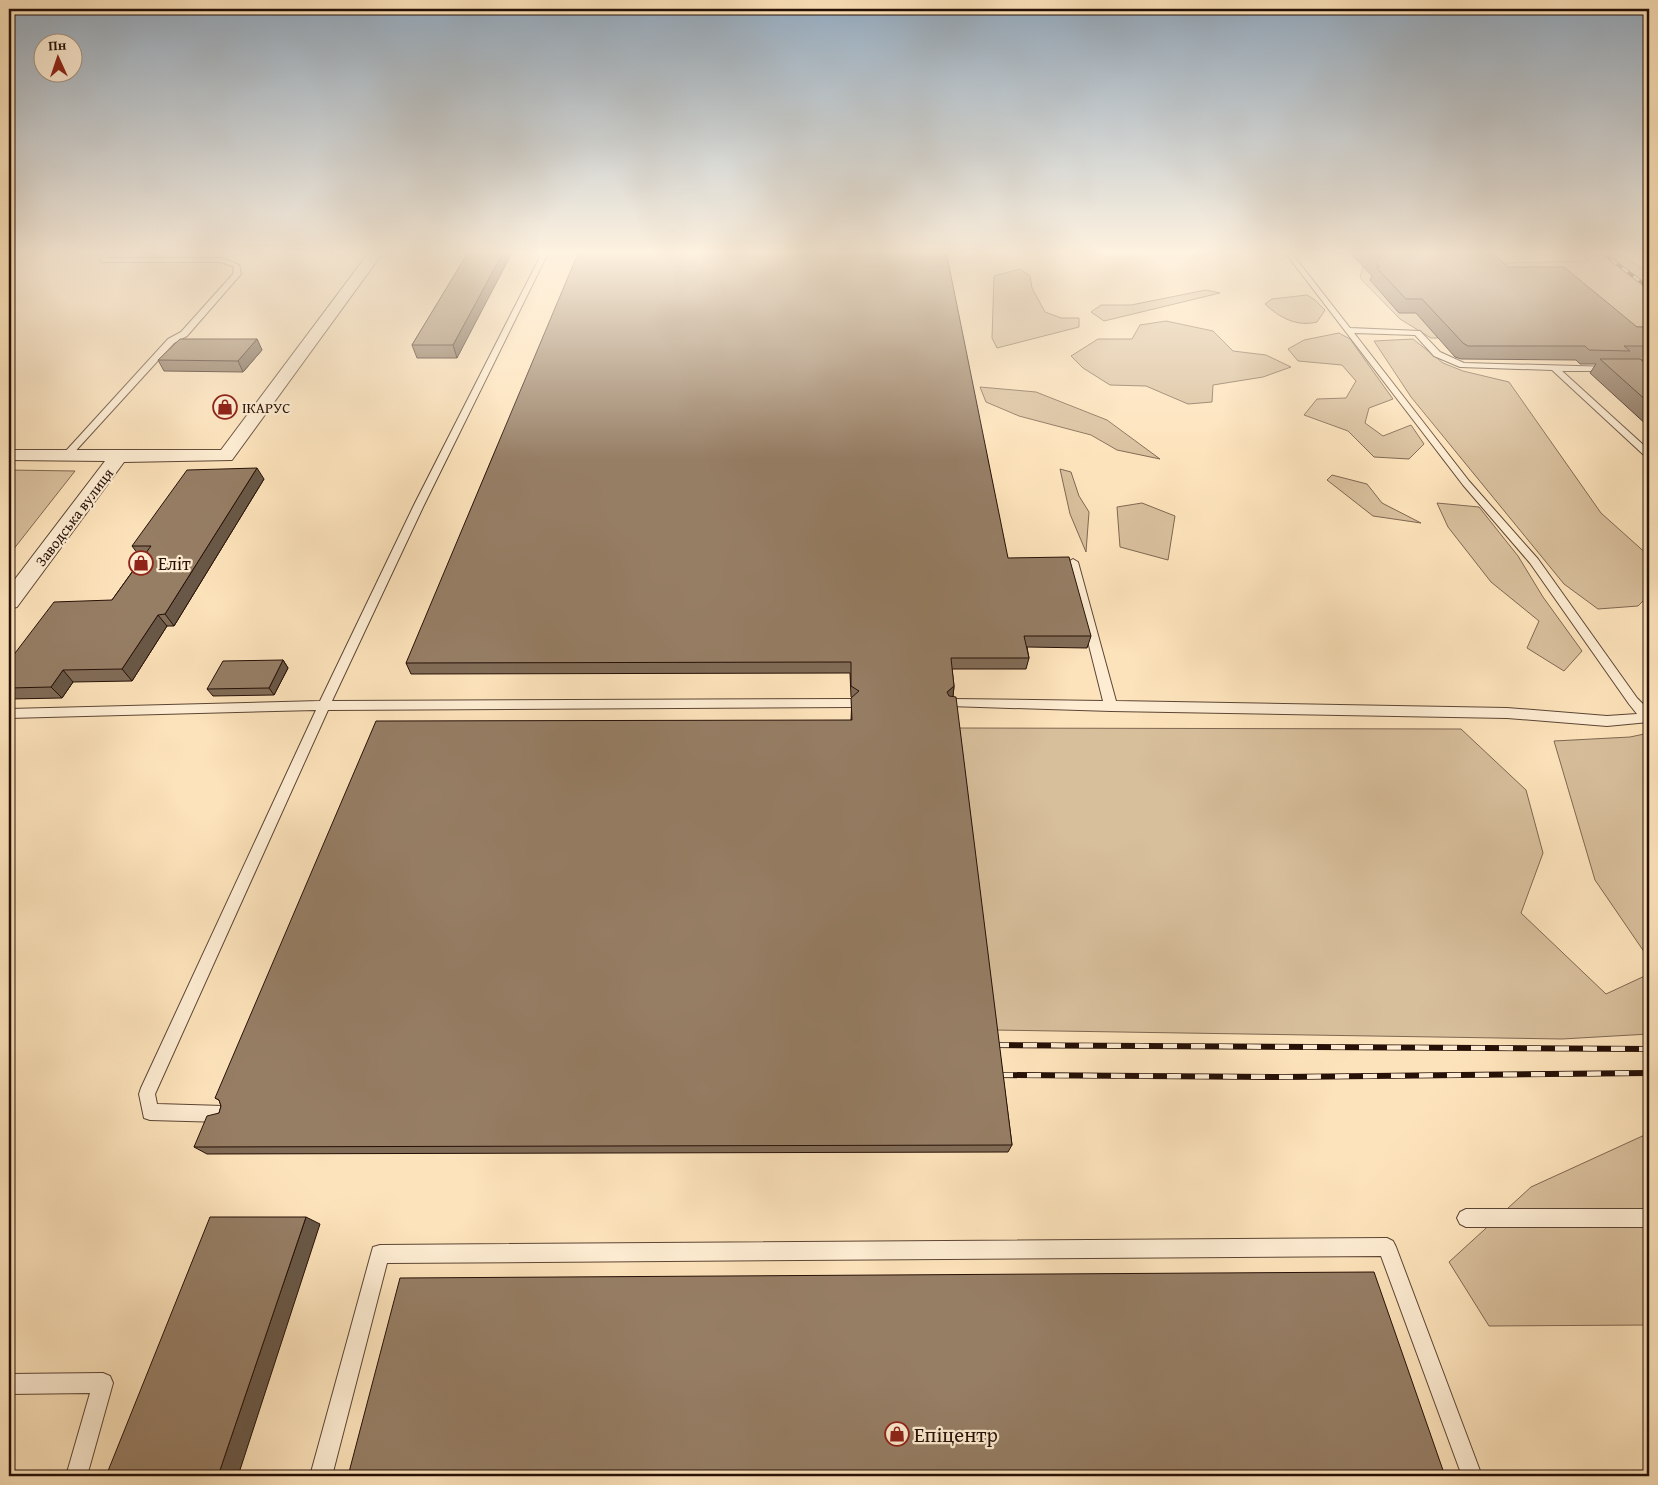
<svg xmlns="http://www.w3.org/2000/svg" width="1658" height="1485" viewBox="0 0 1658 1485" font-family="'Gentium Book Plus',serif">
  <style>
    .green { fill: #d8bf9c; stroke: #7f6852 }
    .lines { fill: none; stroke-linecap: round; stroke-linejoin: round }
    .lane-casing { stroke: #5c4534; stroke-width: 2 }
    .street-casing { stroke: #5c4534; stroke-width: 2 }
    .lane { fill: #feedd3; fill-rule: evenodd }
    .street { fill: #feedd3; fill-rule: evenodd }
    .rail-far1-casing { stroke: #261007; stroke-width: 4 }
    .rail-casing { stroke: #261007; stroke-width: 6 }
    .rail-far1 { stroke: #feedd3; stroke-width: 2.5; stroke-dasharray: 7; stroke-linecap: butt }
    .rail { stroke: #feedd3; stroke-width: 4.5; stroke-dasharray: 14; stroke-linecap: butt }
    .wall { fill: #816c57; stroke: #261007 }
    .shaded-wall { fill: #695847; stroke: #261007 }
    .building { fill: #967e65; stroke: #261007 }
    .labels { text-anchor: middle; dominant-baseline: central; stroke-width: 4.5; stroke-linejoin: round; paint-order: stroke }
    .far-poi-label { font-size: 15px; fill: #261007; stroke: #feedd3; text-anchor: start }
    .far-street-label { font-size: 15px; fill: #261007; stroke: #feedd3 }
    .poi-label { font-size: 18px; fill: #261007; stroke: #feedd3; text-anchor: start }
    .near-poi-label { font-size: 21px; fill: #261007; stroke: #feedd3; text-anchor: start }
  </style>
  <rect width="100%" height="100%" fill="#fde3bb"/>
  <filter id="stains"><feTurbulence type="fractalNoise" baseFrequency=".004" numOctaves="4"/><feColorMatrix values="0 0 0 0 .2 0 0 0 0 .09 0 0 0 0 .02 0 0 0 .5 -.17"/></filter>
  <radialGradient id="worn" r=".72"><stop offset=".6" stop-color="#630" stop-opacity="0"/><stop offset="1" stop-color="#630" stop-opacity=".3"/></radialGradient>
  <!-- green -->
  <path class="green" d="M1577,251h39l33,22v65h-218l-31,-19 -40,-41 3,-12 226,-5z
    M1020,269l10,7 2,12 13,24 16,6h18v9l-82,21 -5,-10 2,-62z
    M1206,290l14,3 -116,28 -13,-9 10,-7h30z
    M1307,295l8,5 10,10 -8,12c-20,5 -37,-4 -52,-18l7,-5z
    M1166,321l47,10 20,20 33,4 25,12 -28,10 -50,8 -1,17 -24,2 -42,-18 -36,-1 -27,-17 -12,-12 27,-17h34l8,-14z
    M1339,333l11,6 43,60 -24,9 -4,15 18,13 28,-11 13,19 -15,15 -35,-2 -26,-26 -44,-16 13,-16 29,-1 10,-17 -14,-16 -44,-4 -10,-12 16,-9z
    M1413,339l30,24 20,8 46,11 92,131 48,43v39l-11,11 -40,3 -34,-25 -153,-187 -37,-56z
    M980,387l56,5 71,28 53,39 -43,-9 -26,-15 -72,-19 -33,-14z
    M1060,469l11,3 8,24 10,16 -3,40 -16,-38z
    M9,470l66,1 -66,84z
    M1332,475l35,9 15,19 39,20 -48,-7 -46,-36z
    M1142,503l33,13 -7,44 -48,-13 -3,-40z
    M1437,503l42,4 39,49 25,41 39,54 -18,20 -37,-23 12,-27 -48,-39 -43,-55z
    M956,728l505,1 65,61 17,63 -22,60 85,81 43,-20v60l-87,5 -569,-9z
    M1649,733v226l-54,-79 -41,-139 76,-4z
    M1649,1133v192l-160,1 -40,-64 82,-75z"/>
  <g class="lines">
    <!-- lane casing -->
    <g class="lane-casing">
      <path id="lane" d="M103,251h6l-3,7h116l17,7 2,9 -54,62 -13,7 -104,114h-6v-4l104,-114 13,-7 52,-58 1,-7 -13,-5h-119l-3,-2z
        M543,251h6l-125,254 -92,196 519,-2 6,4 -6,4 -523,3 -173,384 2,10 66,2 6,2 2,6 -2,6 -6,2 -73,-2 -6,-2 -5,-24 2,-6 175,-378 -307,8v-9l311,-8 94,-196z
        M1284,251h6l60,77 70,3 20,21 24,11 148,4 1,2 -4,2h-47l87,79v8l-3,-1 -94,-87 -92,-3 -26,-11 -19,-21 -61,-2 115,148 69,78 99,139 12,12v12l-42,4 -100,-8 -396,-7 -162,-5 -2,-3 6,-4 150,2 -35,-139 5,-3 5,3 38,139 391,7 100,8 30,-2 -8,-10 -99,-141 -67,-78z
        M1466,1209h183v18h-183l-6,-3 -3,-6 3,-6z
        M1387,1238l6,3 3,6 86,229h-20l-81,-220 -994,7 -55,213h-22l61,-222 2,-7 7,-2z
        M103,1373l7,3 3,7 -26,93h-21l24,-83 -81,1v-20z"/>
    </g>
    <!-- street casing -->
    <g class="street-casing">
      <path id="street" d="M370,251h14l-152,209 -108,2 -107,145 -8,2v-22l96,-126 -96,-1v-10h212z"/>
    </g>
    <!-- lane -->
    <use href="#lane" class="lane"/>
    <!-- street -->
    <use href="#street" class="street"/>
    <!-- rail-far1 casing -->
    <g class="rail-far1-casing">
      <path id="rail-far1" d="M1600,251l49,37"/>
    </g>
    <!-- rail casing -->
    <g class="rail-casing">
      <path id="rail" d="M995,1045l654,4
        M999,1075l285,2 365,-4"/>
    </g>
    <!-- rail-far1 -->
    <use href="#rail-far1" class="rail-far1"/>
    <!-- rail -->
    <use href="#rail" class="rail"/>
  </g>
  <!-- wall -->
  <path class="wall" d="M469,251l-12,107h-40l-5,-13z
    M1349,251h141l18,16 129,60h12v33h-8l8,7v60l-59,-54 6,-9h-16l-4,-4 -115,-1 -6,-2 -39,-44h-17l-29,-33 2,-4z
    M257,339l5,11 -19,22 -79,-1 -6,-11z
    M264,479l-90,147h-7l-35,55 -59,1 -11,16 -53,1v-11l103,-88 30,-42h-1l-9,-12z
    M1008,558l83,78 -4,12 -60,-1 2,11 -3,11h-74l2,17 -1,10 59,449 -4,7 -801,2 -13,-7 25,-34 2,-7 -2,-6 -4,-2 636,-378 1,-22 -1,-1 -1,-24 -439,1 -5,-11z
    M283,660l5,8 -14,27 -61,1 -6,-7z"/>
  <!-- shaded-wall -->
  <path class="shaded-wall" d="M504,251h9l-56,107 -4,-13z
    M257,339l5,11 -19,22 -5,-11z
    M257,468l7,11 -90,147 -9,-12z
    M158,615l9,11 -35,55 -10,-12z
    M283,660l5,8 -14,27 -5,-7z
    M63,670l10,12 -11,16 -11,-11z
    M954,686l-1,11 -8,6 2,-11z
    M306,1217l14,7 -82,252h-20z
    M10,1474l26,1 -1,1h-26z"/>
  <!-- building -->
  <path class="building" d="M469,251h35l-51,94h-41z
    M579,251h367l62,307 61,-1 22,79h-67l5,22h-78l3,28 -7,6 2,4 7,1 56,448 -818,2 13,-31 12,-3 2,-7 -2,-6 -4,-2 161,-377 476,-1 -1,-22 8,-7 -8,-5v-24l-445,1z
    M1366,251h124l18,16h56l73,60h12v19h-25l6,5 -41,-1 -4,-4h-117l-5,-3 -41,-44h-16l-30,-32h4z
    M180,339h77l-19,22 -80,-1z
    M1600,359h40l9,8v36z
    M257,468l-92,146 -7,1 -36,54 -59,1 -12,17 -42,1v-27l45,-59 58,-2 39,-54h-19l55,-76z
    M283,660l-14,28 -62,1 16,-28z
    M210,1217h96l-88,259h-112z
    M1374,1272l71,204h-1097l52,-198z"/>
  <!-- sky -->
  <linearGradient id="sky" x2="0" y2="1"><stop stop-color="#93aabe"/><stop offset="0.55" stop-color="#fef2e0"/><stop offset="1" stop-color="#fef2e0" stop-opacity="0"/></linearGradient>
  <rect width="1658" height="459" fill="url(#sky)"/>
  <!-- icons -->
  <defs>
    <g id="shop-ring" transform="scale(1.25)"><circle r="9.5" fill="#feedd3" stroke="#8f2418" stroke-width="1.5"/><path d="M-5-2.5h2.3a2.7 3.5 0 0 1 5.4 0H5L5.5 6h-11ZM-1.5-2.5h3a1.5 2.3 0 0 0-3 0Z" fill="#8f2418"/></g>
  </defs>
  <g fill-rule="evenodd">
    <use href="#shop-ring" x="225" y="407"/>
    <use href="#shop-ring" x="141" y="563"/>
    <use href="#shop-ring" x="897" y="1434"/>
  </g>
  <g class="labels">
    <!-- far-poi labels -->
    <g class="far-poi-label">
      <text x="242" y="407">ІКАРУС</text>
    </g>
    <!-- far-street labels -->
    <g class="far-street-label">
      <text transform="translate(74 517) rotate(-53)">Заводська вулиця</text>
    </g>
    <!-- poi labels -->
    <g class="poi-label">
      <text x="158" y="563">Еліт</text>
    </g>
    <!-- near-poi labels -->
    <g class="near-poi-label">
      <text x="914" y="1434">Епіцентр</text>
    </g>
  </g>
  <!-- margin -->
  <rect width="1658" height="1485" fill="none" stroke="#fde3bb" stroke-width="30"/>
  <rect x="10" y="10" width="1638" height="1465" fill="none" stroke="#261007" stroke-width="2.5"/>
  <rect x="15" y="15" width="1628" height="1455" fill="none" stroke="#261007"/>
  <!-- north arrow -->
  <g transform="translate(58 58) rotate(357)"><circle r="24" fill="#feedd3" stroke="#a89581"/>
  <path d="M0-4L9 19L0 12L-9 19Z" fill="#8f2418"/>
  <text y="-8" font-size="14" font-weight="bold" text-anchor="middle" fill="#261007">Пн</text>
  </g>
  <rect width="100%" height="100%" filter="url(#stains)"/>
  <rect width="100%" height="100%" fill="url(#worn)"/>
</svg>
